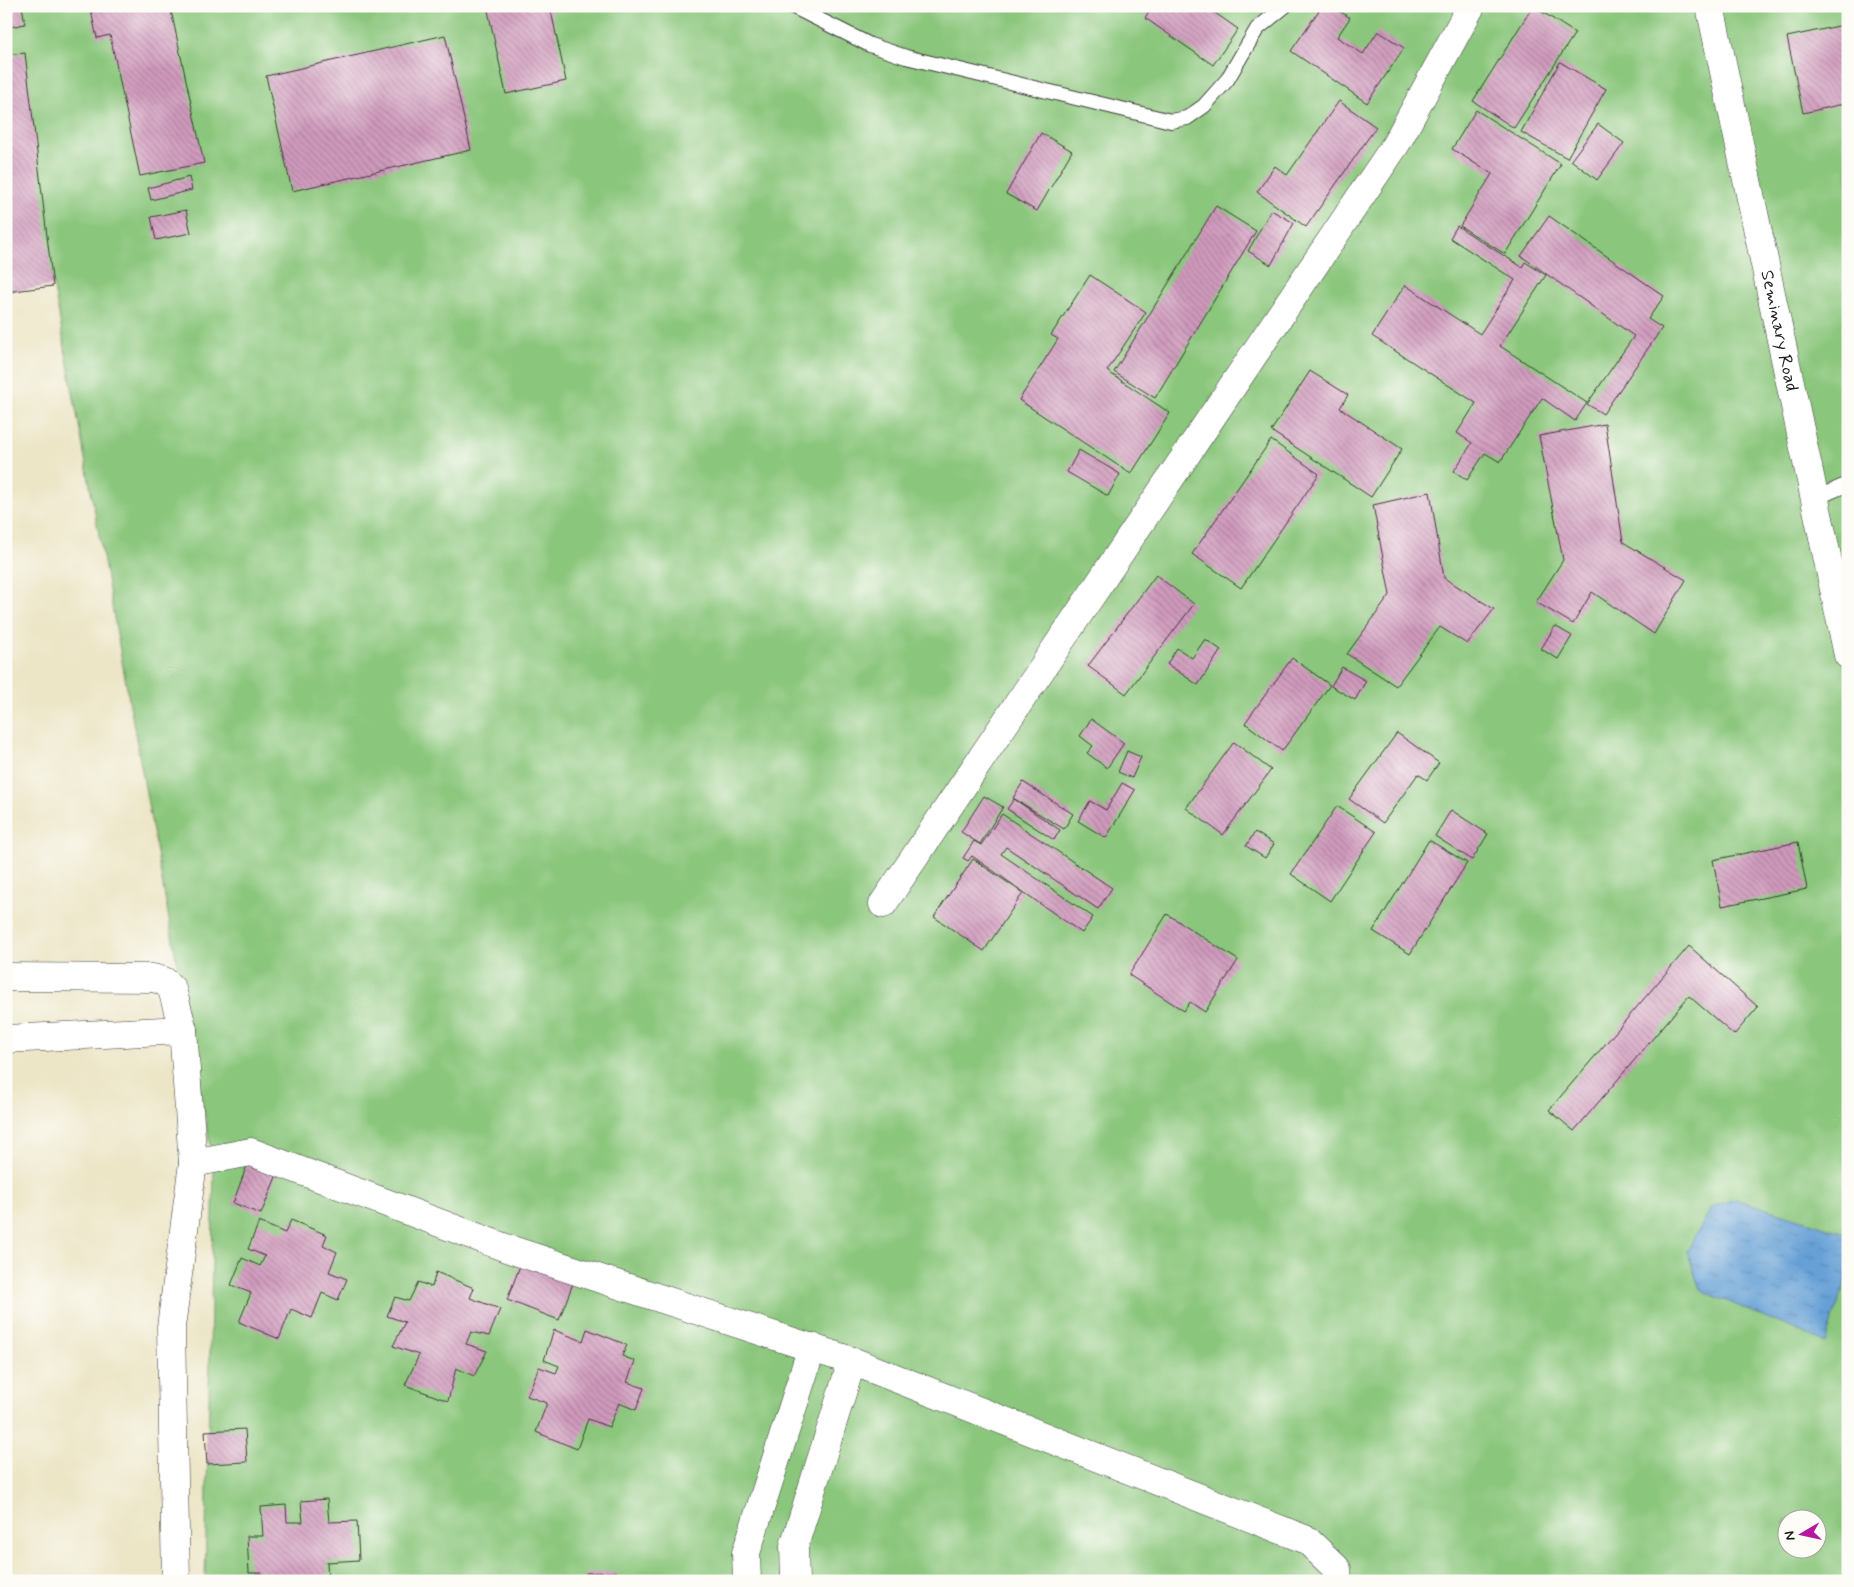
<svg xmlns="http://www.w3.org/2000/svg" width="1854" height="1587" viewBox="0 0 1854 1587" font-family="Mynerve,sans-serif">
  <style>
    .green { fill: #8ac67c; stroke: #53714c; fill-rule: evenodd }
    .water { fill: url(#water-ripples); stroke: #415e79 }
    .building { fill: url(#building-back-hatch) }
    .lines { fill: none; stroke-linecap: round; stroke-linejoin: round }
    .service-casing { stroke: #3b3a36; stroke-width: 16 }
    .minor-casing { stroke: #3b3a36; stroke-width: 29 }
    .service { stroke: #fff; stroke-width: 14 }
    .minor { stroke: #fff; stroke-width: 28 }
    .labels { text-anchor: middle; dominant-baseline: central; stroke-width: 5; stroke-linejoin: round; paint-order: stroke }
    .street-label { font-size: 18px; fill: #1c1c1c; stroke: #fdfcf7 }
  </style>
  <defs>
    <pattern id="water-ripples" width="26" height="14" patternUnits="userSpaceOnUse" patternTransform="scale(1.25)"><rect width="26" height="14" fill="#66a0d6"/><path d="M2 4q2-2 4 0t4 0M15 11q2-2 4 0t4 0" fill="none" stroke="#5382ad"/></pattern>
    <pattern id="building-back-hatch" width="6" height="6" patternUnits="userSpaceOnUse" patternTransform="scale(1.25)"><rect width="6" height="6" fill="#d09abd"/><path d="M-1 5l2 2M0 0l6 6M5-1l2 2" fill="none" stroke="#a87d99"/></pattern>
  </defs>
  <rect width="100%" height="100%" fill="#fdfcf7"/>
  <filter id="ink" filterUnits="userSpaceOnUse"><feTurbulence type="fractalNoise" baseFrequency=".02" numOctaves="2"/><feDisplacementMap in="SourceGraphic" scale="10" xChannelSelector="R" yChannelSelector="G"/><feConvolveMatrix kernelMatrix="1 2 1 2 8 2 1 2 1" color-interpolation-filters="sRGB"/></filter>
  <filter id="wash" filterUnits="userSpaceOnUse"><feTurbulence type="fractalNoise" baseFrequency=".0096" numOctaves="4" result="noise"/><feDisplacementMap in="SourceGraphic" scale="20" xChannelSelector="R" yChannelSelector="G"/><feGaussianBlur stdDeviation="1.12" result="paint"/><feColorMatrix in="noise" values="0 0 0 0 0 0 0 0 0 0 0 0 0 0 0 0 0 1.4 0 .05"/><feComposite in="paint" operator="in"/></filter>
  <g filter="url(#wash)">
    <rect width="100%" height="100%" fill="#ece5c6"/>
    <!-- green -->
    <path class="green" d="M6,6h1842v1575h-1643l9,-415 -208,-1141zM1786,1520h30v30h-30z"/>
    <!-- water -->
    <path class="water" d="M1735,1199l113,35v40l-23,68 -125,-52 -13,-39 25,-44z"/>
    <g id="blocks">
      <!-- building -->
      <path class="building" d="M6,6h16l3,18 -19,4z
        M90,6h80l34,157 -64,13 -30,-141 -13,3z
        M487,6h63l16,75 -60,13z
        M1152,6h53l33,23 -25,36 -68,-47z
        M1322,6h10l18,12 -13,19 26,17 15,-23 26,17 -37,55 -76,-52z
        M1533,6l42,27 -61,95 -41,-27z
        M1848,24v79l-45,10 -16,-76z
        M445,35l26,115 -179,41 -26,-115z
        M25,53l28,233 -47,6v-237z
        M1560,62l46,27 -39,69 -46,-26z
        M1339,101l37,26 -70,100 -49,-35 18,-26 12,9z
        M1476,110l85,54 -56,90 -45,-28 32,-52 -40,-25z
        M1598,124l26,19 -27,37 -26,-20z
        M1041,133l31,18 -35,60 -31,-17z
        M189,177l3,13 -41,10 -3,-12z
        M1216,206l40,25 -101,167 -41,-26z
        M186,210l5,23 -35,7 -5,-23z
        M1271,210l23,13 -23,42 -23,-14z
        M1549,216l115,80 -16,23 14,9 -59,86 -16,-10 47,-68 -113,-80z
        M1457,226l65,41 3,-5 21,13 -46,71 87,57 -12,18 -33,-23 -42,64 -15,-9 -18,27 -13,-9 18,-28 -15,-10 19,-30 -104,-67 33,-51 75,49 35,-54 -65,-42z
        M1090,275l56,37 -39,59 63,42 -39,61 -112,-74 39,-61 -7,-4z
        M1310,371l38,24 -8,13 62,41 -31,48 -100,-66z
        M1605,424l18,118 63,38 -32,54 -62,-42 -19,32 -37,-22 27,-42 -24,-124z
        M1271,440l48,34 -78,114 -49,-34z
        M1079,450l41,24 -12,22 -41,-24z
        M1430,492l14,86 50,31 -27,35 -27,-17 -44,59 -49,-32 43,-59 -17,-90z
        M1156,575l38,29 -68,90 -38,-28z
        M1555,626l17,10 -14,23 -17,-10z
        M1205,639l16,11 -23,35 -31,-21 10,-16 15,10z
        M1292,658l38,27 -48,66 -37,-28z
        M1342,667l24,14 -11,19 -24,-14z
        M1091,719l33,24 -17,25 -20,-15 6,-7 -13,-10z
        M1397,733l42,30 -12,17 -9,-6 -35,49 -34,-24z
        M1234,742l37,28 -48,65 -37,-27z
        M1127,751l14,6 -9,21 -14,-6z
        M1023,782l50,32 -9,15 -51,-31z
        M1122,783l13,7 -29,48 -28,-17 12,-20 16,9z
        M984,796l19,11 -23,37 -19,-12z
        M1014,799l46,31 -6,10 -47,-31z
        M1337,806l39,26 -46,69 -39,-27z
        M1451,810l37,24 -16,26 -37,-24z
        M1002,814l110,74 -14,21 -92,-62 -5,7 92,63 -11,16 -110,-77 -4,5 -5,-3 11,-17 7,4z
        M1255,832l19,12 -9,14 -19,-12z
        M1429,840l38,23 -57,91 -37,-23z
        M1798,842l9,47 -85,17 -9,-46z
        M973,859l50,34 -39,58 -50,-34z
        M1167,914l71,46 -33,52 -15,-10 -6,9 -55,-36z
        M1689,946l69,61 -24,28 -45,-39 -115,135 -25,-21z
        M249,1160l29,12 -17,42 -28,-11z
        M291,1220l36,15 -4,10 14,7 -8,20 18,7 -9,21 -16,-7 -10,25 -21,-9 -12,30 -40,-17 12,-29 -20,-8 11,-27 18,8 5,-10 -17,-7 11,-27 26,11z
        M523,1258l52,20 -16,42 -52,-20z
        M436,1272l38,16 -4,10 30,11 -11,27 -18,-4 -5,12 21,7 -13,25 -18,-8 -8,33 -43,-16 14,-30 -26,-9 12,-24 -18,-6 8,-19 14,4 9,-19 14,5z
        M587,1329l40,16 -5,11 13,5 -8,21 17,6 -8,22 -17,-7 -10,24 -21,-8 -11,30 -41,-17 11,-29 -20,-7 12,-29 17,6 3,-7 -15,-6 10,-30 29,11z
        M245,1429l2,33 -40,2 -2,-33z
        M327,1499l2,23 28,-1 2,39 -32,2 1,19h-66v-8h-13l-2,-37h16l-2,-29 25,-2 1,17h16l-2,-21z
        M617,1572v9h-30l-1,-8z
        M656,1577l1,4h-27v-3z"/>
    </g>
  </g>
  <g filter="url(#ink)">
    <use href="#blocks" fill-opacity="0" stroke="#3b3a36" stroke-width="1"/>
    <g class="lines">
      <!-- service casing -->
      <g class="service-casing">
        <path id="service" d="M792,6l78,39 36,12 265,64 16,-3 17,-12 23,-26 30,-51 28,-23
          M1816,498l32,-14"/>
      </g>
      <!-- minor casing -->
      <g class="minor-casing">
        <g id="minor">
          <path id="s1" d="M1710,6l138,649"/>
          <path d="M883,904l513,-760 75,-138"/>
          <path d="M6,977l147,1 11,3 8,8 11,41 10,133 -22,164 5,254"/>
          <path d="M6,1039l177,-9"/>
          <path d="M193,1163l58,-11 255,96 346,113 455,179 30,29 1,12"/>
          <path d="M747,1581l-1,-28 66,-206"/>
          <path d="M795,1581l-1,-35 58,-185"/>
        </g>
      </g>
      <!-- service -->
      <use href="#service" class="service"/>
      <!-- minor -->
      <use href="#minor" class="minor"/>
    </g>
  </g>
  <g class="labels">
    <!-- street labels -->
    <g class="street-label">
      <text stroke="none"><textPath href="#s1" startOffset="332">Seminary Road</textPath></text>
    </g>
  </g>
  <!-- margin -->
  <rect width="1854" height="1587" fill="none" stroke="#fdfcf7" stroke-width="25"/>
  <!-- north arrow -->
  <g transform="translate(1802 1534) rotate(261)"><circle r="24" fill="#fdfcf7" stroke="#a3a29f"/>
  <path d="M0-4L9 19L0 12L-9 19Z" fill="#b5179e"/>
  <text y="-8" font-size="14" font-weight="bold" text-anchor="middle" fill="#1c1c1c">N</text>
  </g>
</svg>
